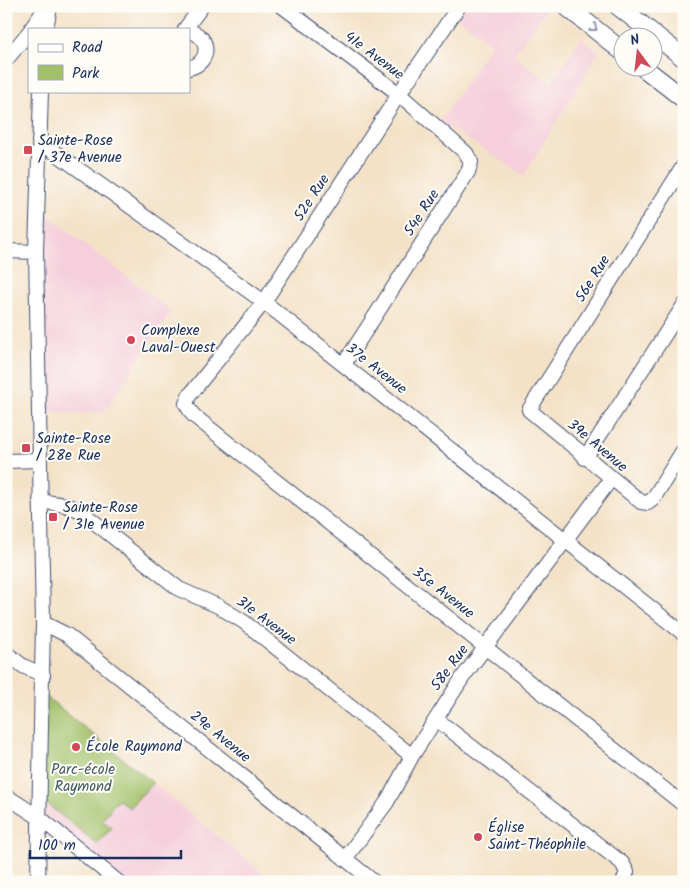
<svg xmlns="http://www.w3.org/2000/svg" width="690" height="888" viewBox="0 0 690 888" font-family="Kalam,sans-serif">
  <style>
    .built { fill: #f5cfdb }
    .green { fill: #a2c068; stroke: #5e7863 }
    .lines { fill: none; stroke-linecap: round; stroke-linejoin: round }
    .minor-casing { stroke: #3c4a6e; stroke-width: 16 }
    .major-casing { stroke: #3c4a6e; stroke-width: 20 }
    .minor { stroke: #fff; stroke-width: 14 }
    .major { stroke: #fff; stroke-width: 18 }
    .oneway { stroke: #8d97ae }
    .poi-dot { fill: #d1495b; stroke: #fdfcf7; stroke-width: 2 }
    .labels { text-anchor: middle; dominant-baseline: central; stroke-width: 4; stroke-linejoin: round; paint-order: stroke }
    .street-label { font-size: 15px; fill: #1b2f5e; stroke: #fdfcf7 }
    .poi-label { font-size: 15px; fill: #1b2f5e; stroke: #fdfcf7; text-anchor: start }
    .park-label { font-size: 15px; fill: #445a61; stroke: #fdfcf7 }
  </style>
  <rect width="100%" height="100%" fill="#fdfcf7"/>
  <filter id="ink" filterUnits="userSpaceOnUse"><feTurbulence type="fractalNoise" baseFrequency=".02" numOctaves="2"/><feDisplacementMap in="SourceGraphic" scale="10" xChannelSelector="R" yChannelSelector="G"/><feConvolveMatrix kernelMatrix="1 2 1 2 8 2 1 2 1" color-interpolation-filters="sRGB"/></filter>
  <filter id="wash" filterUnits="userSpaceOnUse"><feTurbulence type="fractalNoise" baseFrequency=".0096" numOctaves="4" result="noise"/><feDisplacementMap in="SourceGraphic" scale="20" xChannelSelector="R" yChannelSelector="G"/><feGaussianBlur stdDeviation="1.12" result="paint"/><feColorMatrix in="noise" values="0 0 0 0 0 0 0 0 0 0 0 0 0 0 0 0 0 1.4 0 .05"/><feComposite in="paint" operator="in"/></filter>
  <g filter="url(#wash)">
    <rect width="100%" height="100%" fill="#f4e2c8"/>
    <!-- built -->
    <path class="built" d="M443,6h106l-35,49 37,28 30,-45 18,14 -75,123 -84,-53 51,-78z
      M37,207l134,104 -68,102 -66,-1z
      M43,694l231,188h-154l-78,-64z"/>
    <!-- green -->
    <path class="green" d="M43,694l110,89 -24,25 -11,-9 -16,21 10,8 -15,16 -55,-44z"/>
  </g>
  <g filter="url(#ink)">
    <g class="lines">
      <!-- minor casing -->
      <g class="minor-casing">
        <path id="minor" d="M282,6l117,88 67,59 5,9 -3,10 -124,192
          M459,6l-60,88 -135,208 -75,94 -3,8 7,11 40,32 451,358
          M31,29l16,-23
          M46,29l4,-23
          M185,29l17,-23
          M189,31c22,5 22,32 0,37
          M6,60l23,-28
          M39,141l225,161 420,332
          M684,165l-155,245 112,92 7,1 5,-4 31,-50
          M6,251l30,1
          M585,458l99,-153
          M6,461l33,-1
          M40,501l25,4 14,5 100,79 39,17 26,16 168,134
          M43,623l24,12 307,247
          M6,653l17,13 20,9
          M436,719l186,144 5,9 -4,10
          M6,796l34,22 78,64
          M345,859l42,-57 25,-46 51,-79 148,-198
          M38,882l5,-259 -7,-371 5,-161"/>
      </g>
      <!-- major casing -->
      <g class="major-casing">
        <path id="major" d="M566,6l56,45
          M618,6l66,52
          M644,68l40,31"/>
      </g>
      <!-- minor -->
      <use href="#minor" class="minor"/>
      <!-- major -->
      <use href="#major" class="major"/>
    </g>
    <!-- one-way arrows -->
    <defs><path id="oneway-chevron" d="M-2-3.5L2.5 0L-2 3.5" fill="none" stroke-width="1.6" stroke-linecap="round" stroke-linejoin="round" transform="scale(1.25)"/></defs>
    <use class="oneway" href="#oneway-chevron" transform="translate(594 28) rotate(38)"/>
  </g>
  <!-- markers -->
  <g class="poi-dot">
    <rect x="23" y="145" width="10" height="10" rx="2.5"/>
    <circle cx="131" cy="340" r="5"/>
    <rect x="21" y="443" width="10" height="10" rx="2.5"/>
    <rect x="48" y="512" width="10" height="10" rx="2.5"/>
    <circle cx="76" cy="747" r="5"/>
    <circle cx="478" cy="837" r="5"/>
  </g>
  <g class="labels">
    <!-- street labels -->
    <g class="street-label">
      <text transform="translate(374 56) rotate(37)">41e Avenue</text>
      <text transform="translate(312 198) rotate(-57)">52e Rue</text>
      <text transform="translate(422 213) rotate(-57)">54e Rue</text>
      <text transform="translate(593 279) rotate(-58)">56e Rue</text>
      <text transform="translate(376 369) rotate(38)">37e Avenue</text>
      <text transform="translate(597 446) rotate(40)">39e Avenue</text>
      <text transform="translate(443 593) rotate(38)">35e Avenue</text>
      <text transform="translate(266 621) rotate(37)">31e Avenue</text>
      <text transform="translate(450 668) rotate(-54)">58e Rue</text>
      <text transform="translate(220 737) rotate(39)">29e Avenue</text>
    </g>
    <!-- poi labels -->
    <g class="poi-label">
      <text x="38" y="141">Sainte-Rose<tspan x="38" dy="17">/ 37e Avenue</tspan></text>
      <text x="141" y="331">Complexe<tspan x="141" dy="17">Laval-Ouest</tspan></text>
      <text x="36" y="439">Sainte-Rose<tspan x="36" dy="17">/ 28e Rue</tspan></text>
      <text x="63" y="508">Sainte-Rose<tspan x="63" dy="17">/ 31e Avenue</tspan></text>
      <text x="86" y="747">École Raymond</text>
      <text x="488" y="828">Église<tspan x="488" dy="17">Saint-Théophile</tspan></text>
    </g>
    <!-- park labels -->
    <g class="park-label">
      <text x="83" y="770">Parc-école<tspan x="83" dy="17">Raymond</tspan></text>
    </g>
  </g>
  <!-- margin -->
  <rect width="690" height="888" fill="none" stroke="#fdfcf7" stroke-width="25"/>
  <!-- legend -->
  <rect x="28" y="28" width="162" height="65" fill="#fdfcf7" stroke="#a3aaba"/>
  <rect x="38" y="44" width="25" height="8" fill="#ffffff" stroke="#a3aaba"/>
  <text x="72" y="52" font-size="15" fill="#1b2f5e">Road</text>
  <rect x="38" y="65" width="25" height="15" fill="#a2c068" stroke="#a3aaba"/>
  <text x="72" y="78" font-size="15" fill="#1b2f5e">Park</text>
  <!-- north arrow -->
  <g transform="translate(638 52) rotate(345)"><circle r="24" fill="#fdfcf7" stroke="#a3aaba"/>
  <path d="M0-4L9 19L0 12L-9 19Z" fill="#d1495b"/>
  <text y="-8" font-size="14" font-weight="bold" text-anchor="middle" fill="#1b2f5e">N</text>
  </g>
  <!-- scale -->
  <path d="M30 850v8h151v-8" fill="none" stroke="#1b2f5e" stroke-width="2.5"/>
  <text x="38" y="850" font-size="15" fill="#1b2f5e" stroke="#fdfcf7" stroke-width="4" paint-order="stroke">100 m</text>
</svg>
